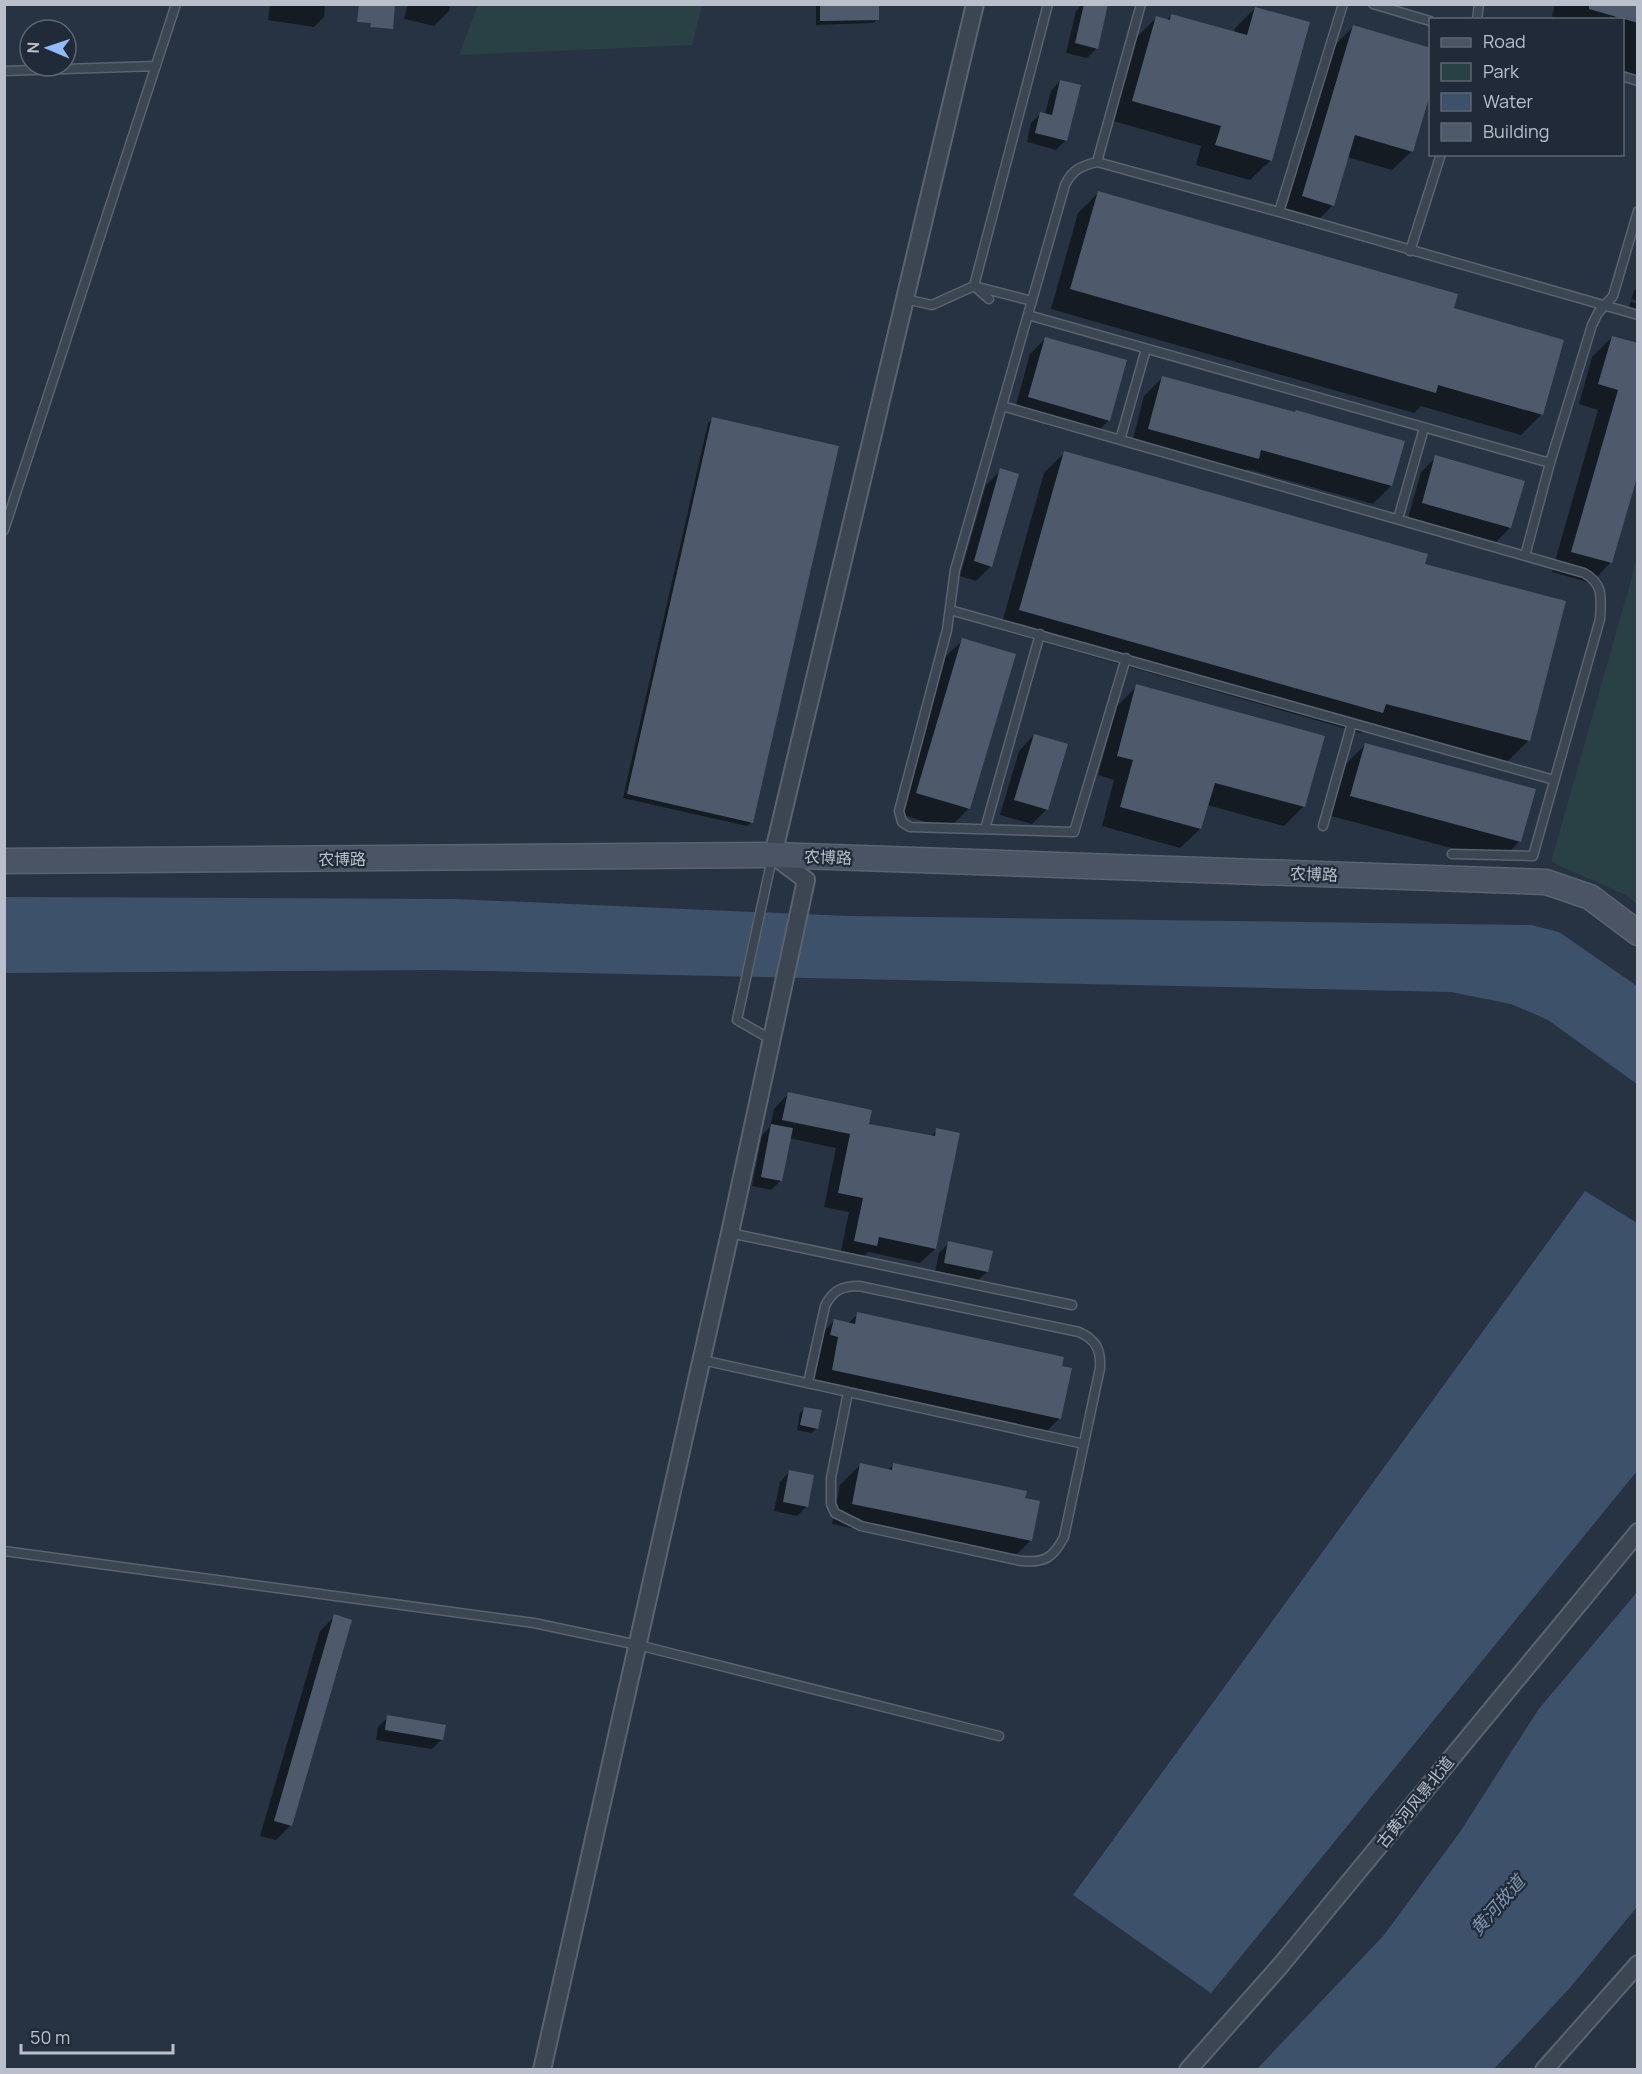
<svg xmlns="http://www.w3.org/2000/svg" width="1642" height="2074" viewBox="0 0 1642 2074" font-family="Manrope,'Noto Sans SC',sans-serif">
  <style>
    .green { fill: #294144 }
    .water { fill: #3e516b }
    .shadow { fill: #0007 }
    .building { fill: #4e5a6b }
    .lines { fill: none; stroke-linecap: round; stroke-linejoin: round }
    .lane-casing { stroke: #5a6370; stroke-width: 11 }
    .street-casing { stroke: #5a6370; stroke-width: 20 }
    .secondary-casing { stroke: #5a6370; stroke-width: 27 }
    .lane { stroke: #3c4552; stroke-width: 8 }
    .street { stroke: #3c4552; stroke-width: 16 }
    .secondary { stroke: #4a5465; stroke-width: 24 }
    .labels { text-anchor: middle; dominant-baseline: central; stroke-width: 4.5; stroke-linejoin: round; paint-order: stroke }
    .street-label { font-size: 16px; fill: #b9c0cc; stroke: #202a38 }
    .water-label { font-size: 18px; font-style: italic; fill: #8197b2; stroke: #202a38 }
  </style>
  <rect width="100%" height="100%" fill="#273343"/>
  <!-- green -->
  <path class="green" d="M478,5v-1l224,1 -10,40 -233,10z
    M1637,559v345l-11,-9 -75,-33z"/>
  <!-- water -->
  <path class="water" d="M4,897l449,2 395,17 683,9 28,7 78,54v98l-89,-64 -37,-16 -60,-12 -1016,-22 -430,3z
    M1585,1191l52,32v248l-426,522 -138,-98z
    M1637,1592v315l-69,83 -74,79h-237l127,-134 76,-103 78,-122z"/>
  <!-- shadow -->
  <path class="shadow" d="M270,4h55l-1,13 -10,10 -46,-7z
    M408,4h42l-1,7 -15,15 -30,-7z
    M816,4h61l1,15 -5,4 -57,2z
    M1082,4h17l-2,44 -10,10 -21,-5 10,-42z
    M1555,4h83v70l-4,3 -12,-3v-54h-59l-11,-3z
    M1255,8l16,152 -21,20 -54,-15 5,-19 -88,-25 23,-83 20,-20 10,3 6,-6 62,18 1,-5z
    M1353,27l59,124 -20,19 -45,-13 -14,48 -19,19 -30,-9 50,-169z
    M1060,81l6,59 -10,10 -29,-8 4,-19 10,-10 4,1 6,-23z
    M1098,193l354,116 90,105 -21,21 -100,-29 -7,7 -363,-104 27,-96z
    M1638,287v14l-6,-2 -1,3 7,2v16l-12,-3 8,-26z
    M1612,337l26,8 -27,217 -20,21 -39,-11 46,-162 -19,-6 13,-47z
    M1045,339l64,81 -15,15 -80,-23 16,-58z
    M1162,378l229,108 -18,18 -126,-35 -7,7 -109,-29 13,-51z
    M713,419l39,403 -5,4 -124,-28 85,-375z
    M1064,453l359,113 105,175 -20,20 -138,-37 -9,9 -361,-103 44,-157z
    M1436,457l74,71 -15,15 -87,-25 13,-46z
    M1001,470l-10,96 -15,15 -16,-5 26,-91z
    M963,640l6,168 -20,21 -52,-16 45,-153z
    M1137,686l167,120 -20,20 -77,-21 -7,24 -20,19 -78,-22 12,-46 -16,-5 19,-69z
    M1034,735l13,74 -15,15 -32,-9 19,-64z
    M1365,745l155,96 -20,20 -169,-45 14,-51z
    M788,1094l79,31 63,12 7,-7 -2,119 -15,14 -52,-11 -7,8 -21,-4 9,-44 -25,-5 12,-59 -47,-10 -8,42 -10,10 -19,-4 10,-51 8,-8 4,-18z
    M949,1243l38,29 -10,9 -42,-9 4,-19z
    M858,1314l203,53 -1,51 -20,20 -228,-48 7,-33 -8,-2 3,-14 20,-20 14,3z
    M805,1408l12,20 -5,5 -15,-3 3,-17z
    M860,1465l28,5 5,-5 131,34 6,42 -20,20 -178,-37 8,-39z
    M789,1472l18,34 -10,10 -23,-5 6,-29z
    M335,1616l-44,209 -15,15 -16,-4 60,-205z
    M388,1717l54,22 -10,10 -56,-9 2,-13z"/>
  <!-- building -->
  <path class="building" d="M359,4h36l-2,25 -23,-2 1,-4 -14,-1z
    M820,4h59v16l-59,1z
    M1084,4h24l-10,45 -23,-6z
    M1589,4h49v19l-49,-14z
    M1255,7l55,15 -38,139 -57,-16 6,-19 -89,-25 24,-85 14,4 1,-6 76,21z
    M1353,25l78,23v43l-18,61 -58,-17 -21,71 -32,-10z
    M1060,80l21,5 -14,56 -32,-8 5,-21 12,3z
    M1098,191l360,103 -4,14 110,32 -21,75 -105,-30 -2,8 -366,-104z
    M1612,336l26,7v131l-26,89 -41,-11 47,-162 -20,-6z
    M1045,337l82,23 -17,61 -82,-24z
    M1162,376l133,36 1,-2 109,31 -13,45 -131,-36 -2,9 -111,-30z
    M712,417l127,29 -86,377 -126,-29z
    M1064,451l364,103 -3,10 141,37 -36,140 -144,-37 -3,9 -364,-103z
    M1435,455l90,26 -14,47 -89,-25z
    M1000,468l19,6 -27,93 -18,-6z
    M962,638l54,16 -46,155 -54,-16z
    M1136,684l189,52 -20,71 -90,-24 -14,46 -81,-22 13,-47 -16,-4z
    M1034,734l34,10 -20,66 -34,-10z
    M1365,743l171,46 -15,53 -171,-46z
    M788,1092l84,18 -3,14 66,12 1,-8 24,5 -24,116 -57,-12 -2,9 -23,-5 9,-43 -25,-5 12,-59 -68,-14z
    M771,1124l22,4 -11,53 -21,-4z
    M948,1241l45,10 -5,21 -44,-9z
    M857,1312l207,45 -2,9 10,2 -11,51 -229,-49 6,-33 -8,-2 4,-16 21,5z
    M804,1407l18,3 -4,19 -18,-4z
    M860,1463l32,7 1,-7 134,28 -2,7 15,3 -8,40 -180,-37z
    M789,1470l25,5 -6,32 -25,-5z
    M334,1614l18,6 -60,206 -18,-5z
    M387,1715l59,10 -3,15 -58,-10z"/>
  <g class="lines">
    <!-- lane casing -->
    <g class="lane-casing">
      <path id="lane" d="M1141,4l-44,158 182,50 359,103
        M1373,4l57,17
        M1477,20l2,-16
        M4,71l152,-5
        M1622,76l16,5
        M1097,162c-16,4 -25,8 -32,23l-110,385 -8,60 -48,181 3,11 8,5 164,5 52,-174
        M1279,212l64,-208
        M1410,251l31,-97
        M905,299l27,6 42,-19 58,15
        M989,299l-15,-13 74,-282
        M1028,315l522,148
        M1002,406l523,150 59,17c20,11 17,25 16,46l-67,237 -81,-2
        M1120,440l26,-91
        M1398,519l26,-91
        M4,530l172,-526
        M1525,556l25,-93 42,-138 6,-12 15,-17 25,-85
        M950,610l604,170
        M1323,826l29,-103
        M985,829l55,-195
        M772,1040l-35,-20 35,-162
        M730,1233l342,72
        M702,1360l382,84
        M808,1383l17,-77c8,-16 17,-20 34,-20l220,46c17,8 22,17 21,36l-36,169c-11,21 -19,26 -43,24l-160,-35 -26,-13 -4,-9v-26l17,-86
        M4,1551l530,72 104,22 361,91"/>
    </g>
    <!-- street casing -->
    <g class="street-casing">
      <path id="street" d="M542,2070l188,-837 76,-353 -33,-25 202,-851
        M1188,2070l92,-104 358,-434
        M1544,2070l94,-106"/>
    </g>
    <!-- secondary casing -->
    <g class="secondary-casing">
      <path id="secondary" d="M4,861l769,-6 773,27 44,15 48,36"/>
    </g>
    <!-- lane -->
    <use href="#lane" class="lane"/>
    <!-- street -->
    <use href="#street" class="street"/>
    <!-- secondary -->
    <use href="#secondary" class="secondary"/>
  </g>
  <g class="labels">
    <!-- street labels -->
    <g class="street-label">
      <text transform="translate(828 857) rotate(2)">农博路</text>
      <text x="342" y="859">农博路</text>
      <text transform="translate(1314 874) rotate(2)">农博路</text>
      <text transform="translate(1415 1802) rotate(-51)">古黄河风景北道</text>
    </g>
    <!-- water labels -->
    <g class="water-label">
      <text transform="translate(1497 1905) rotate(-49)">黄河故道</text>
    </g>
  </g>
  <!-- border -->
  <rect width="1642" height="2074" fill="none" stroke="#b9c0cc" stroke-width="12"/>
  <!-- legend -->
  <rect x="1429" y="18" width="195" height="138" fill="#202a38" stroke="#5d6673" stroke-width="1.5"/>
  <rect x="1441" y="38" width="30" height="9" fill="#4a5465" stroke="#5d6673" stroke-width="1.5"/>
  <text x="1483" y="48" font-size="18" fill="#b9c0cc">Road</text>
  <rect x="1441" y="63" width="30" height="18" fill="#294144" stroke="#5d6673" stroke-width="1.5"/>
  <text x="1483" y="78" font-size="18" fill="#b9c0cc">Park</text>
  <rect x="1441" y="93" width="30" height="18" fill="#3e516b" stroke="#5d6673" stroke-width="1.5"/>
  <text x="1483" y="108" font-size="18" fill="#b9c0cc">Water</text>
  <rect x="1441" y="123" width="30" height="18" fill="#4e5a6b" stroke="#5d6673" stroke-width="1.5"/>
  <text x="1483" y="138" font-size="18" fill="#b9c0cc">Building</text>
  <!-- north arrow -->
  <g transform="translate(48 48) rotate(272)"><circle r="28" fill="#202a38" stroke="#5d6673" stroke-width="1.5"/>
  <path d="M0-4.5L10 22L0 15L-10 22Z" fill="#93bbf7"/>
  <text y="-9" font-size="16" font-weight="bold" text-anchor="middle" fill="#b9c0cc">N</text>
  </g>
  <!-- scale -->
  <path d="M21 2044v9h152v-9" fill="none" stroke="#b9c0cc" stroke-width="3"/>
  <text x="30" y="2044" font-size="18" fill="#b9c0cc" stroke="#202a38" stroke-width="4.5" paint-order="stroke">50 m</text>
</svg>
